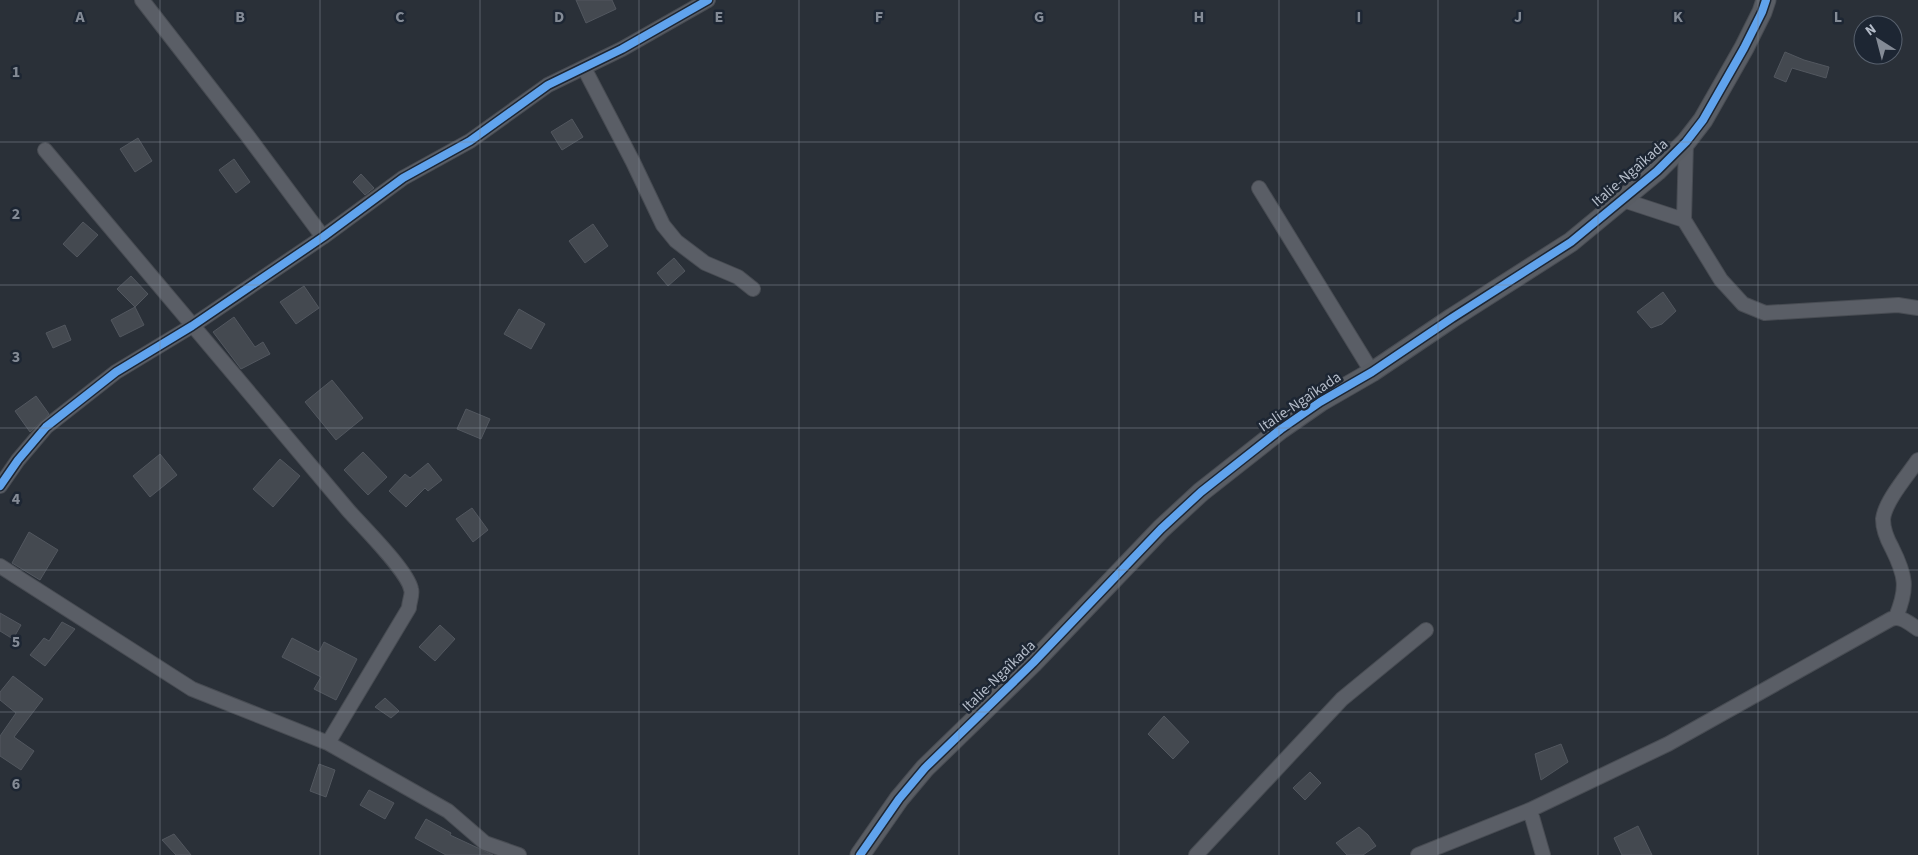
<svg xmlns="http://www.w3.org/2000/svg" width="1918" height="855" viewBox="0 0 1918 855" font-family="'Source Sans 3',sans-serif">
  <style>
    .building { fill: #444950; stroke: #52575f }
    .lines { fill: none; stroke-linecap: round; stroke-linejoin: round }
    .street-casing { stroke: #484c53; stroke-width: 16 }
    .secondary-casing { stroke: #484c53; stroke-width: 21 }
    .street { stroke: #5a5e66; stroke-width: 14 }
    .secondary { stroke: #595d64; stroke-width: 19 }
    .cycleway-casing { stroke: #1d2633; stroke-width: 11 }
    .cycleway { stroke: #60a3ed; stroke-width: 8 }
    .grid { fill: none; stroke: #848b96; stroke-width: 1; stroke-opacity: 0.55 }
    .labels { text-anchor: middle; dominant-baseline: central; stroke-width: 5; stroke-linejoin: round; paint-order: stroke }
    .street-label { font-size: 15px; fill: #b4bcc9; stroke: #1d2633 }
    .grid-label { font-size: 16px; text-anchor: middle; font-weight: bold; fill: #848b96; stroke: #1d2633; stroke-width: 5; stroke-linejoin: round; paint-order: stroke }
  </style>
  <rect width="100%" height="100%" fill="#2a3038"/>
  <!-- building -->
  <path class="building" d="M576,0h36l4,9 -30,14z
    M1785,52l19,8 25,7 -3,11 -34,-10 -6,14 -12,-5z
    M572,119l11,18 -21,13 -11,-18z
    M138,138l14,23 -17,11 -15,-23z
    M234,159l16,23 -14,11 -17,-23z
    M361,174l13,14 -9,7 -12,-13z
    M83,222l15,13 -21,22 -14,-13z
    M593,224l15,22 -23,17 -16,-22z
    M674,258l11,13 -17,15 -11,-13z
    M131,276l17,18 -13,13 -18,-18z
    M304,286l15,22 -23,16 -16,-22z
    M1663,292l13,19 -14,13 -11,4 -14,-16z
    M135,307l9,18 -24,12 -9,-17z
    M519,309l26,15 -14,25 -27,-15z
    M234,317l21,30 8,-5 7,12 -29,15 -28,-37z
    M65,325l6,15 -18,8 -7,-15z
    M332,380l31,38 -27,22 -31,-38z
    M36,396l13,18 -19,18 -15,-21z
    M466,409l24,10 -9,20 -24,-10z
    M363,452l24,25 -19,18 -24,-25z
    M160,454l17,21 -27,22 -17,-21z
    M280,459l20,17 -27,31 -20,-18z
    M428,463l14,17 -14,11 -3,-3 -19,19 -17,-16 16,-17 5,4z
    M472,508l16,22 -15,12 -17,-23z
    M29,532l29,18 -18,30 -28,-17z
    M0,613l21,12 -8,14 -13,-8z
    M62,622l13,7 -30,37 -15,-11 14,-17 5,3z
    M440,625l15,14 -20,22 -16,-14z
    M292,638l27,14 5,-10 33,17 -21,41 -22,-11 7,-12 -39,-20z
    M13,676l30,23 -29,38 20,14 -13,19 -21,-14v-20l16,-23 -16,-13v-8z
    M385,698l14,13 -8,7 -16,-11z
    M1164,716l25,26 -16,17 -25,-25z
    M1561,744l7,18 -27,18 -6,-26z
    M319,764l16,6 -9,27 -16,-6z
    M1310,772l11,11 -16,17 -12,-12z
    M369,790l25,13 -9,16 -25,-14z
    M426,819l25,14 -1,2 43,20h-47l-31,-17z
    M1638,826l14,29h-30l-8,-17z
    M1359,827l9,8 8,11 -13,9h-16l-11,-12z
    M174,834l17,21h-15l-14,-15z"/>
  <g class="lines">
    <!-- street casing -->
    <g class="street-casing">
      <path id="street" d="M142,0l105,135 76,102
        M584,68l49,94 30,63 13,16 29,22 33,14 15,12
        M1686,142l-2,78 37,60 22,24 22,9 133,-8 20,3
        M45,150l303,360c14,16 59,60 63,79 2,5 -2,13 -2,19l-81,135
        M1259,188l113,184
        M1623,200l61,20
        M0,486l18,-26 28,-33 70,-55 76,-46 131,-89 80,-59 67,-37 78,-56 74,-36 86,-49
        M0,566l192,123 136,54 120,68 37,32 34,12
        M1896,617c12,-29 10,-41 -4,-69 -5,-9 -9,-18 -9,-29 2,-18 25,-44 35,-59
        M1530,810l13,45
        M1196,855l146,-156 84,-69
        M1418,855l112,-45 138,-66 223,-125c10,-4 19,5 27,10"/>
    </g>
    <!-- secondary casing -->
    <g class="secondary-casing">
      <path id="secondary" d="M860,855l39,-56 26,-31 108,-105 128,-134 40,-37 80,-63 39,-27 52,-30 80,-54 119,-76 86,-71 29,-29 17,-22 41,-72 18,-36 4,-12"/>
    </g>
    <!-- street -->
    <use href="#street" class="street"/>
    <!-- secondary -->
    <use href="#secondary" class="secondary"/>
    <!-- cycleway casing -->
    <g class="cycleway-casing">
      <path id="cycleway" d="M0,486l18,-26 28,-33 70,-55 76,-46 131,-89 80,-59 67,-37 78,-56 74,-36 86,-49
        M860,855l39,-56 26,-31 108,-105 128,-134 40,-37 80,-63 39,-27 52,-30 80,-54 119,-76 86,-71 29,-29 17,-22 41,-72 18,-36 4,-12"/>
    </g>
    <!-- cycleway -->
    <use href="#cycleway" class="cycleway"/>
  </g>
  <!-- grid -->
  <path class="grid" d="M160,0v855M320,0v855M480,0v855M639,0v855M799,0v855M959,0v855M1119,0v855M1279,0v855M1438,0v855M1598,0v855M1758,0v855M0,142h1918M0,285h1918M0,428h1918M0,570h1918M0,712h1918"/>
  <g class="labels">
    <!-- street labels -->
    <g class="street-label">
      <text transform="translate(1630 173) rotate(-41)">Italie-Ngaîkada</text>
      <text transform="translate(1300 402) rotate(-34)">Italie-Ngaîkada</text>
      <text transform="translate(999 676) rotate(-44)">Italie-Ngaîkada</text>
    </g>
  </g>
  <g class="grid-label">
    <text x="80" y="22">A</text>
    <text x="240" y="22">B</text>
    <text x="400" y="22">C</text>
    <text x="559" y="22">D</text>
    <text x="719" y="22">E</text>
    <text x="879" y="22">F</text>
    <text x="1039" y="22">G</text>
    <text x="1199" y="22">H</text>
    <text x="1359" y="22">I</text>
    <text x="1518" y="22">J</text>
    <text x="1678" y="22">K</text>
    <text x="1838" y="22">L</text>
    <text x="16" y="77">1</text>
    <text x="16" y="219">2</text>
    <text x="16" y="362">3</text>
    <text x="16" y="504">4</text>
    <text x="16" y="647">5</text>
    <text x="16" y="789">6</text>
  </g>
  <!-- north arrow -->
  <g transform="translate(1878 40) rotate(324)"><circle r="24" fill="#1d2633" stroke="#59626f"/>
  <path d="M0-4L9 19L0 12L-9 19Z" fill="#848b96"/>
  <text y="-8" font-size="14" font-weight="bold" text-anchor="middle" fill="#b4bcc9">N</text>
  </g>
</svg>
